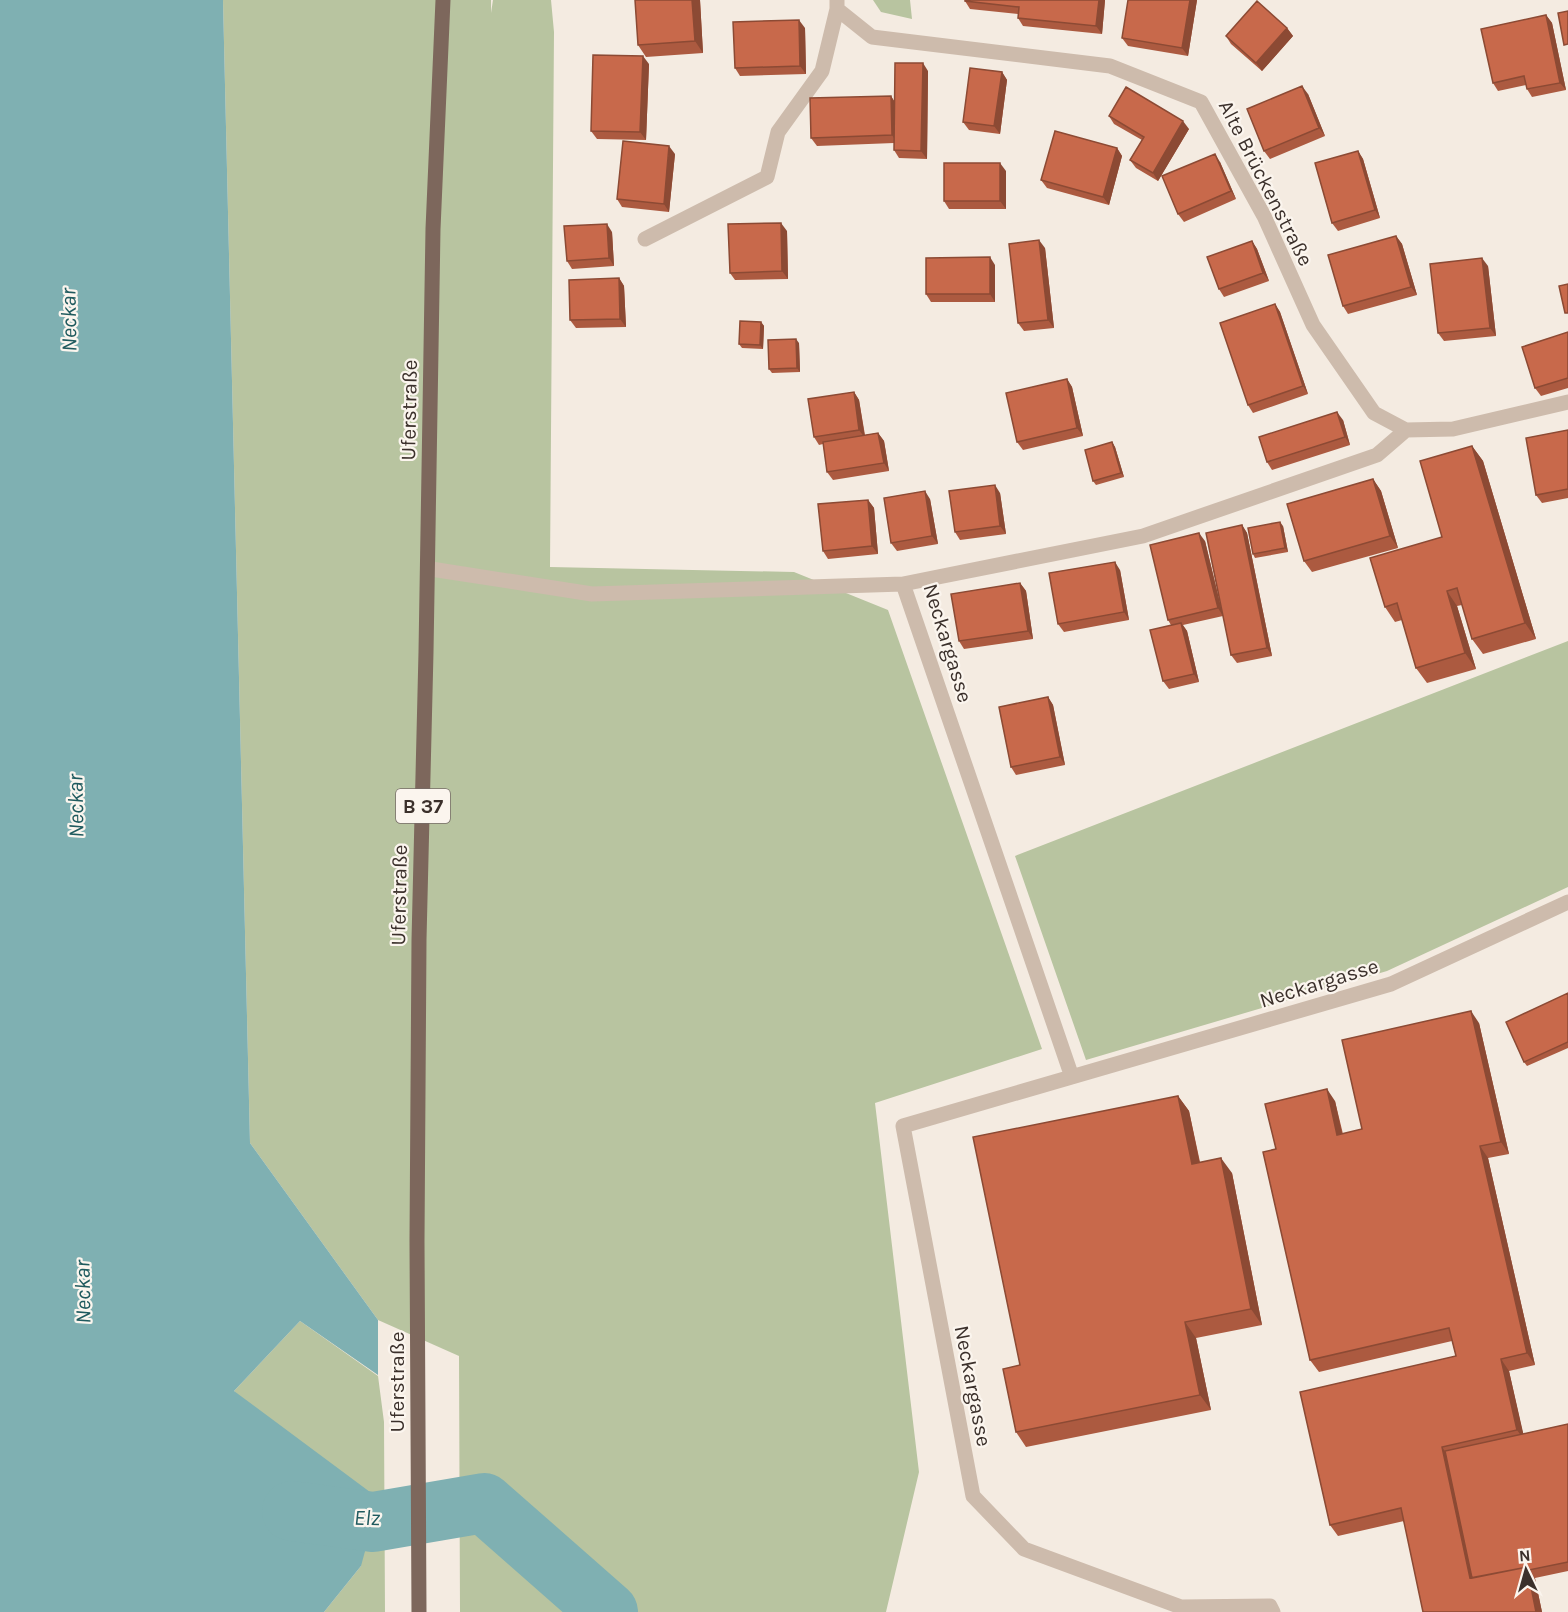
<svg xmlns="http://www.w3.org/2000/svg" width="1568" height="1612" viewBox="0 0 1568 1612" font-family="Karla,sans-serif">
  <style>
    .green { fill: #b8c4a0 }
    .water { fill: #7fb0b2 }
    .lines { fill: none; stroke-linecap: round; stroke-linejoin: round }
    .river { stroke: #7fb0b2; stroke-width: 60 }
    .minor { stroke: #cdbbac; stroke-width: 15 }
    .major { stroke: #7d675c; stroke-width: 15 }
    .wall { fill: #ac5a40 }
    .shaded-wall { fill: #8c4a34 }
    .building { fill: #c8694b; stroke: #8c4a34; stroke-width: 1.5 }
    .labels { text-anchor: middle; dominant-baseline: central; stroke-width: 4.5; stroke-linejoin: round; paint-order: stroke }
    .shield { fill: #fbf5ee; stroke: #756b66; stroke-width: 1.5 }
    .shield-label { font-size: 20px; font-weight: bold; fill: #3b302b }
    .street-label { font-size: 21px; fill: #3b302b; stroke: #fbf5ee }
    .water-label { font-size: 22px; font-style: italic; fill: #1f5a5e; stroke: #fbf5ee }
  </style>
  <rect width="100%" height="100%" fill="#f4ebe1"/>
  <!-- green -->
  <path class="green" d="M223,0h268v13l2,-13h58l3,32 -4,535 244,5 94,38 154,439 -167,54 44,369 -33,140h-426l-1,-256 -81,-36 -128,-177z
    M873,0h37l2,19 -31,-7z
    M1568,641v246l-181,84 -301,89 -71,-204z
    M300,1321l78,55 6,46 1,190h-61l37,-46 -127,-175z"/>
  <!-- water -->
  <path class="water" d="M0,0h223l27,1143 128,177v55l-78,-54 -66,70 140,104 -1,27 -12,44 -37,46h-324z"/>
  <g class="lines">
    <!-- river -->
    <path class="river" d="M292,1511l81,11 111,-19 124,109"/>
    <!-- minor -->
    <path class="minor" d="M837,0v9l35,28 238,29 91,36 63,114 49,109 61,88 32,17 47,-1 115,-27
      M645,239l122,-62 11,-45 44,-61 15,-62
      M431,569l161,25 311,-10 240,-48 234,-81 29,-25
      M903,584l169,493
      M1273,1612l-3,-6 -89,1 -157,-58 -51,-53 -70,-370 488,-142 177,-82"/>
    <!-- major -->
    <path class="major" d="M419,1612l-2,-371 2,-301 7,-288 7,-423 10,-229"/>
  </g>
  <!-- wall -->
  <path class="wall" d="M635,0h65l3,53 -57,4 -8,-12z
    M1105,0l-3,34 -79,-8 -5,-8v-4l-48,-5 -5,-8z
    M1128,0h69l-9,56 -60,-10 -6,-8z
    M1546,15l6,8 14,67 -34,7 -5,-8 -1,-4 -28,6 -5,-8z
    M805,28l1,46 -66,2 -5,-8z
    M1287,28l6,8 -31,35 -31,-27 -5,-8z
    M649,64l-3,76 -49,-1 -6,-8z
    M928,71l-1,88 -28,-1 -5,-8v-7l-77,3 -6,-8 80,-42 3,5z
    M1002,72l5,8 -7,54 -31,-4 -6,-8z
    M1308,94l17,42 -55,23 -6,-8z
    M1109,116l80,13 -31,52 -22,-13 -6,-8 12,-20 -28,-16z
    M1117,148l5,8 -13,49 -62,-17 -6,-8z
    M1358,151l5,8 17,59 -42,13 -6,-8z
    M675,154l-6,58 -47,-5 -5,-8z
    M1220,162l16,37 -52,23 -6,-8z
    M1006,171v38h-57l-5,-8z
    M787,231l1,48 -53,1 -5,-7z
    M612,232l2,34 -42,3 -5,-8z
    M1396,236l6,8 15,51 -69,19 -5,-8z
    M1252,241l5,8 12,32 -45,16 -5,-8z
    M1045,248l9,80 -30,3 -6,-8z
    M995,265v37h-64l-5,-8z
    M1488,266l8,70 -52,5 -6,-8z
    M619,278l5,8 2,41 -50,1 -6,-8z
    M1275,304l5,8 28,82 -55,19 -5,-8z
    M761,322l3,4 -1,23 -21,-1 -3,-4z
    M1568,332v56l-27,8 -6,-8z
    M799,343l1,29 -28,1 -3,-4z
    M1067,379l5,8 11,49 -60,14 -6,-8z
    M854,392l5,8 6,35 13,-2 6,8 5,30 -56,9 -6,-8 -4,-28 -4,1 -5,-8z
    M1343,420l7,25 -78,25 -5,-8z
    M1568,430v68l-26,5 -6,-8z
    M1112,442l3,5 9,30 -28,8 -3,-4z
    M1472,446l11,15 53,178 -53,15 -11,-15 -10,-34 -5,1 19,63 -49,14 -11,-15 -14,-48 -7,2 -10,-15 57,-70z
    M1373,479l8,12 17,57 -86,24 -8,-11z
    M1000,493l6,41 -46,6 -5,-8z
    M930,499l8,45 -41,7 -6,-8z
    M868,500l6,8 4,46 -50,5 -5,-8z
    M1242,525l5,8 25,123 -35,7 -6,-8 -8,-39 -40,9 4,6 12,51 -30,7 -6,-8 8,-56 -3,-5 37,-79 18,74z
    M1283,526l5,26 -33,6 -2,-4z
    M1120,570l9,50 -65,12 -6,-8z
    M1020,583l6,8 7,48 -69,10 -5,-8z
    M1048,697l5,8 12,60 -49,10 -5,-8z
    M1568,993v55l-41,18 -3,-4z
    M1479,1023l30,131 -21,4 47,207 -26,6 14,63 45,-10v147l-33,7 7,34h-119l-19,-91 -66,15 -8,-11 126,-169 -4,-15 -133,31 -9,-12 -34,-211 59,-48 8,33 19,-5z
    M1178,1096l11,15 11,51 32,11 30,152 -66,13 15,72 -185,37 -10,-15 4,-67z"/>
  <!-- shaded-wall -->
  <path class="shaded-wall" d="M692,0h8l3,53 -8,-12z
    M1099,0h6l-3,34 -6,-8z
    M1190,0h7l-9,56 -6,-8z
    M1546,15l6,8 14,67 -6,-7z
    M799,20l6,8 1,46 -6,-8z
    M1287,28l6,8 -31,35 -6,-8z
    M643,56l6,8 -3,76 -6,-8z
    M923,63l5,8 -1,88 -6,-8z
    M1002,72l5,8 -7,54 -6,-8z
    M1302,86l6,8 17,42 -6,-8z
    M891,96l5,8 1,39 -5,-8z
    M1183,121l6,8 -31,52 -5,-8z
    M669,146l6,8 -6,58 -5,-8z
    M1117,148l5,8 -13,49 -6,-8z
    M1358,151l5,8 17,59 -5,-8z
    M1215,154l5,8 16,37 -5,-8z
    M1000,163l6,8v38l-6,-8z
    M781,223l6,8 1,48 -6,-8z
    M607,224l5,8 2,34 -5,-8z
    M1396,236l6,8 15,51 -6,-8z
    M1039,240l6,8 9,80 -6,-8z
    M1252,241l5,8 12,32 -6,-8z
    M990,257l5,8v37l-5,-8z
    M1482,258l6,8 8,70 -6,-8z
    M619,278l5,8 2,41 -6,-8z
    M1275,304l5,8 28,82 -5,-8z
    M761,322l3,4 -1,23 -3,-4z
    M796,339l3,4 1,29 -3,-4z
    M1067,379l5,8 11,49 -6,-8z
    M854,392l5,8 6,38 -6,-8z
    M1337,412l6,8 7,25 -5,-8z
    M878,433l6,8 5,30 -5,-8z
    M1112,442l3,5 9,30 -3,-4z
    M1472,446l11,15 53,178 -11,-16z
    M1373,479l8,12 17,57 -8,-12z
    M995,485l5,8 6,41 -6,-8z
    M925,491l5,8 8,45 -6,-8z
    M868,500l6,8 4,46 -6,-8z
    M1280,522l3,4 5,26 -3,-4z
    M1242,525l5,8 25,123 -5,-8z
    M1199,533l6,8 18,75 -5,-8z
    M1115,562l5,8 9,50 -5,-8z
    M1020,583l6,8 7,48 -5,-8z
    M1447,591l10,15 19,63 -11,-16z
    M1181,623l6,8 12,51 -5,-8z
    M1048,697l5,8 12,60 -5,-8z
    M1471,1011l8,12 30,131 -8,-12z
    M1327,1089l8,12 10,46 -8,-12z
    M1178,1096l11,15 14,68 -11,-15z
    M1480,1146l8,12 47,207 -8,-12z
    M1221,1158l11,15 30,152 -11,-16z
    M1185,1322l11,16 15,72 -11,-15z
    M1501,1359l8,12 16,70 -8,-11z
    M1442,1447l8,12 27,122 -7,-3z
    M1527,1567l8,12 7,33h-6z"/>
  <!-- building -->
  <path class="building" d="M635,0h57l3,41 -57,4z
    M965,0h134l-3,26 -78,-8 1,-11 -54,-6z
    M1128,0h62l-8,48 -60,-10z
    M1257,1l30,27 -31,35 -30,-27z
    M1568,11v33l-4,1 -6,-32z
    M1546,15l14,68 -33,6 -3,-13 -31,7 -12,-54z
    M799,20l1,46 -65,2 -2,-46z
    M593,55l50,1 -3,76 -49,-1z
    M895,63h28l-2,88 -27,-1z
    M970,68l32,4 -8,54 -31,-4z
    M1302,86l17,42 -55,23 -17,-42z
    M1126,87l57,34 -30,52 -23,-13 14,-23 -35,-21z
    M891,96l1,39 -81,3 -1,-40z
    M1055,131l62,17 -14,49 -62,-17z
    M623,141l46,5 -5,58 -47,-5z
    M1358,151l17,59 -43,13 -17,-60z
    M1215,154l16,37 -53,23 -16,-38z
    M944,163h56v38h-56z
    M781,223l1,48 -52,2 -2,-49z
    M607,224l2,34 -42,3 -3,-35z
    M1396,236l15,51 -68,19 -15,-51z
    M1039,240l9,80 -30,3 -9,-79z
    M1252,241l11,32 -44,16 -12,-32z
    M990,257v37h-64v-36z
    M1482,258l8,70 -52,5 -8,-69z
    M619,278l1,41 -50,1 -1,-40z
    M1568,284v29h-3l-6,-27z
    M1275,304l28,82 -55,19 -28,-82z
    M740,321l21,1 -1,23 -21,-1z
    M1568,332v46l-33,10 -13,-41z
    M796,339l1,29 -28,1 -1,-29z
    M1067,379l10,49 -60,14 -11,-49z
    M854,392l5,38 -45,7 -6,-38z
    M1337,412l8,25 -78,25 -8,-25z
    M1568,430v59l-32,6 -10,-57z
    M878,433l6,30 -57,9 -4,-30z
    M1112,442l9,31 -28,8 -8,-31z
    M1472,446l53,177 -53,16 -15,-51 -10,3 18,62 -49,15 -19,-65 -12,4 -15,-49 72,-21 -22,-76z
    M1373,479l17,57 -86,25 -17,-57z
    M995,485l5,41 -45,6 -6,-41z
    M925,491l7,45 -41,7 -7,-45z
    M868,500l4,46 -49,5 -5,-47z
    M1280,522l5,26 -32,6 -5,-26z
    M1242,525l25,123 -36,7 -25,-122z
    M1199,533l19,75 -50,12 -18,-75z
    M1115,562l9,50 -66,12 -9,-51z
    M1020,583l8,48 -69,10 -8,-47z
    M1181,623l13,51 -31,7 -13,-51z
    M1048,697l12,60 -49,10 -12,-60z
    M1568,993v49l-44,20 -18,-40z
    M1471,1011l30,131 -21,4 47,207 -26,6 16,71 -75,17 28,131 57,-11 9,45h-113l-22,-104 -71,17 -30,-133 156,-36 -7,-28 -139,32 -47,-208 13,-3 -11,-45 62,-15 10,46 25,-6 -20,-89z
    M1178,1096l14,68 29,-6 30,151 -66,13 15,73 -184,37 -13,-63 17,-4 -47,-228z
    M1568,1424v138l-39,8 -2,-3 -55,11 -27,-127z"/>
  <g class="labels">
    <!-- shield labels -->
    <rect class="shield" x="396" y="789" width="54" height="34" rx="4.5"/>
    <g class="shield-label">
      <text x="423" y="806">B 37</text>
    </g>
    <!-- street labels -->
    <g class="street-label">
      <text transform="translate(1266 183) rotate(63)">Alte Brückenstraße</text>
      <text transform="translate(409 410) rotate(-89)">Uferstraße</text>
      <text transform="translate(948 643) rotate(73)">Neckargasse</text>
      <text transform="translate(399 895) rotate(-89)">Uferstraße</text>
      <text transform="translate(1319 983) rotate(-17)">Neckargasse</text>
      <text transform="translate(397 1382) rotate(-90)">Uferstraße</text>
      <text transform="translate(973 1386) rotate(79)">Neckargasse</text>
    </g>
    <!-- water labels -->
    <g class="water-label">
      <text transform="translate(69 320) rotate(-91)">Neckar</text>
      <text transform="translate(76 806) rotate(-91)">Neckar</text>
      <text transform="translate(83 1292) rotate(-91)">Neckar</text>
      <text transform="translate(367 1518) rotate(1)">Elz</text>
    </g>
  </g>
  <!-- north arrow -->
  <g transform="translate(1526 1570) rotate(355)" stroke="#fbf5ee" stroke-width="4.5" paint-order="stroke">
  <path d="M0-4.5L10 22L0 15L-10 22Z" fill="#3b302b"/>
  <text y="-9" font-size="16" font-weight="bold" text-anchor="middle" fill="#3b302b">N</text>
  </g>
</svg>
